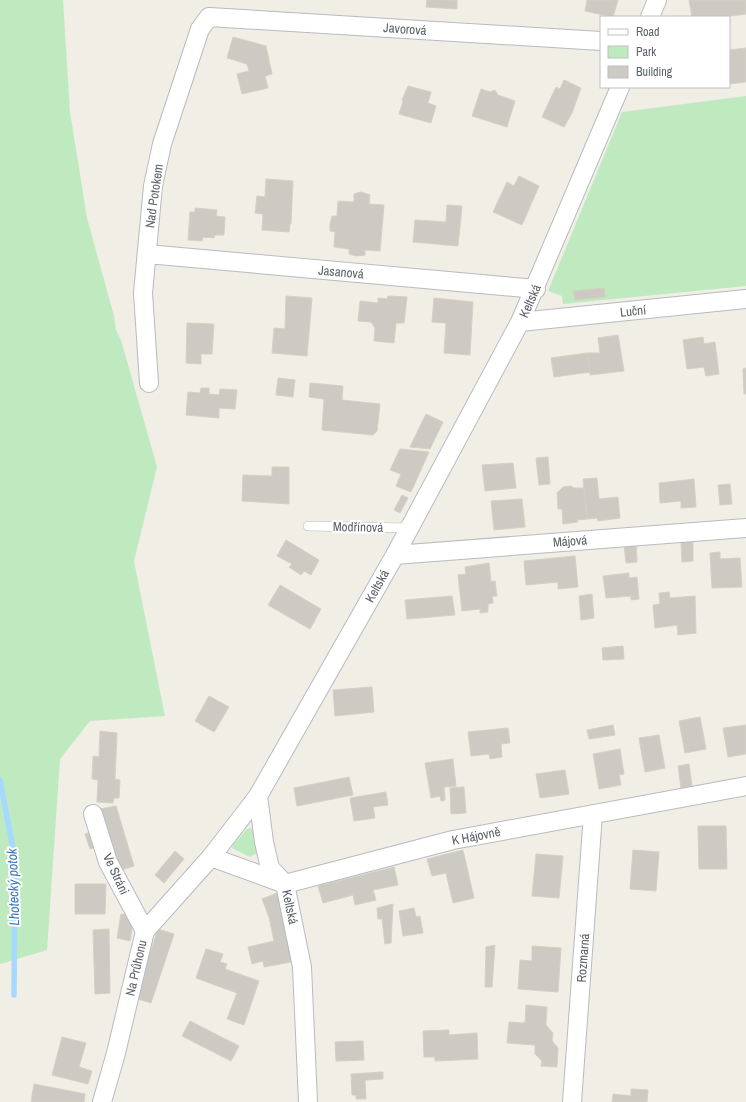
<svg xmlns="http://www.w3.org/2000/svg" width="746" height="1102" viewBox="0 0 746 1102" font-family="'Archivo Narrow',sans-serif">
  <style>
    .green { fill: #bfeabf }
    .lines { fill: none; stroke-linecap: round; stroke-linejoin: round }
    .stream { stroke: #a6d9ff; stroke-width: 5.5 }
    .building { fill: #cdcac4; stroke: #d6d0c2 }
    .service-casing { stroke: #b7bbc0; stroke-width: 10 }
    .minor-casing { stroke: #b7bbc0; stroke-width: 20 }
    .service { stroke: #fff; stroke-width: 9 }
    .minor { stroke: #fff; stroke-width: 18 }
    .labels { text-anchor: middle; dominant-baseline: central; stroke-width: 4; stroke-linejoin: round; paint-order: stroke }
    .street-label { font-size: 13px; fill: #5c6167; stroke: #fff }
    .water-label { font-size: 14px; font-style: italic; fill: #3979bb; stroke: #fff }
  </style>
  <rect width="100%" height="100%" fill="#f0eee5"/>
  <!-- green -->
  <path class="green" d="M0,0h63l7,112 17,106 27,98 2,14 5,10 36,127 -23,94 31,155 -75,5 -30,38 -13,191 -47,14z
    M746,96v190l-183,18 -1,-8 -14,-5 74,-179z
    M251,828l3,3 3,22 -7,4 -18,-9 1,-3 14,-16z"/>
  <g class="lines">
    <!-- stream -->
    <path class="stream" d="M0,780l15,79 -1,136"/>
  </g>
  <!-- building -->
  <path class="building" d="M427,0h30v9l-31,-2z
    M587,0h31l-5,17 -28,-6z
    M689,0h57v14l-24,3h-30z
    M233,37l33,9 6,28 -7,2 3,12 -26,6 -5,-20 12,-3 -2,-7 -20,-6z
    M746,48v34l-17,2v-34z
    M564,80l17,8 -9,25 -8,14 -22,-10 14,-30 4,2z
    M408,86l23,6 -3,11 8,3 -5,17 -32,-9 4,-12 -1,-2z
    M481,89l9,3 5,-2 3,5 17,6 -8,26 -35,-11z
    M519,176l20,10 -17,39 -29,-13 14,-30 7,4z
    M266,179l27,2 -2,43h-1l-1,8 -27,-2 1,-16 -8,-1 2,-17 8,1z
    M361,192l9,3 -1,9 15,1 -4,46 -15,-1v5l-9,1 -7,-2v-5l-15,-2 1,-15 -5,-1v-7l2,-8h5l1,-15 16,1v-8z
    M447,205l15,1 -4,40 -45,-4 2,-22 31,2z
    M195,208l22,2 -1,6 9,1 -1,18h-9l-1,3 -11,-1 -1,4 -14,-1 2,-28h5z
    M604,288l1,9 -30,3 -2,-9z
    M286,296l26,2 -5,58 -35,-3 2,-25 11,1z
    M388,296l19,1 -3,26h-8l-2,20 -20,-2 1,-13 -4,-6 -13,-1 2,-20 18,2v-5l9,1z
    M434,298l39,4 -3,53 -26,-2 2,-30 -14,-1z
    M187,323l27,1 -2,30h-11v10l-15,-1z
    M618,335l6,36 -34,4 -3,-22h13l-2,-15z
    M703,337l1,7 11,-2 4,32 -13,2 -2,-9 -17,2 -4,-29z
    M587,353l3,19 -36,5 -3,-19z
    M746,368v26h-2l-1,-25z
    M278,378l17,2 -2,17 -17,-2z
    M310,383l33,3 -1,14 38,4 -3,27 -4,4 -51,-5 2,-31 -15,-2z
    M201,388h8v6l10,1 1,-6 17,1 -2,19 -16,-1v10l-33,-3 2,-23 12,1z
    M426,414l17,8 -13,27 -20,-2z
    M400,449l29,3 -18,40 -15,-6 5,-12 -11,-4z
    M548,457l2,27 -11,1 -3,-27z
    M513,463l3,25 -31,3 -3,-26z
    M272,467h17v37l-47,-3 1,-26 29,1z
    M597,478l2,21 19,-2 2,21 -22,3 -1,-3 -10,1 -4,-40z
    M694,479l2,28 -15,1v-7l-21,2 -1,-20z
    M730,484l2,20 -12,1 -2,-20z
    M571,486l3,2h10l3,31 -10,1 1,2 -15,2 -1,-15h-4l-1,-16 6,-6z
    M402,495l6,3 -8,15 -6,-3z
    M522,499l3,28 -31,3 -3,-29z
    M286,540l33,20 -8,15 -7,-4 -3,4 -12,-8 3,-3 -15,-8z
    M681,542h12v19l-11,1z
    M636,543l1,19 -11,1 -2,-19z
    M720,552v7l20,-1 2,29 -30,1 -2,-35z
    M575,556l3,31 -20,2v-7l-32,3 -2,-24z
    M489,563l2,19 4,-1 2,15h-5l1,7 -5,1v8l-8,1v-4l-18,2 -4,-36 8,-1 -1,-7z
    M629,573v5l8,-1 2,22 -8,1v-4l-25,2 -3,-22z
    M280,585l41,24 -11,20 -42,-24z
    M669,592l1,6 25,-2 1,37 -18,2 -1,-10 -22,3 -2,-23 7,-1 -1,-11z
    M592,594l2,24 -13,2 -2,-24z
    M452,596l3,19 -48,4 -2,-19z
    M623,646l1,13 -21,1 -1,-12z
    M372,687l2,25 -39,4 -2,-26z
    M209,696l20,11 -15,25 -19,-11z
    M700,717l6,32 -21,4 -6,-32z
    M613,725l2,10 -26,4 -2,-9z
    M746,725v29l-18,3 -5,-29z
    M508,728l2,15 -9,1 1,13 -12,2 -1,-5 -18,2 -3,-24z
    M100,731l17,2 -2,46 5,1 -1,18h-5l-1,5 -16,-1 1,-22 -6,-1 1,-23 6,1z
    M659,735l6,33 -20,4 -6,-34z
    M620,749l4,25 -5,1 2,10 -22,4 -6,-35z
    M453,759l3,27 -12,1 1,13 -4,1 -1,-5 -9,2 -6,-35z
    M689,764l3,22 -11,2 -3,-22z
    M565,770l4,24 -29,4 -4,-24z
    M349,777l4,18 -56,11 -3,-18z
    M464,787l2,26 -15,1 -1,-26z
    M386,792l2,13 -15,2 2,11 -21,3 -4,-23z
    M116,806l18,60 -16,5 -18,-62z
    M698,826h28l1,43h-28z
    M93,831l5,15 -8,3 -5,-15z
    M463,850l11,48 -21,5 -7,-30 -14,3 -5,-17z
    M633,850l26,2 -3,39 -26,-2z
    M175,851l9,8 -20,24 -9,-8z
    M536,854l27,2 -4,42 -27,-2z
    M394,867l4,18 -25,5 3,10 -21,5 -2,-10 -30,8 -5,-17z
    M75,884h31l-1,30h-30z
    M277,893l4,8 9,37 1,24 -27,5 -1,-6 -11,3 -4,-17 26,-6 -5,-24 -7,-18z
    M393,904l-2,39 -6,1 -3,-25h-4l-1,-11z
    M414,908l2,9 4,-1 3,17 -20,3 -4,-25z
    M121,914l13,2 -4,25 -13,-3z
    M109,929l1,64 -15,1 -2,-64z
    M158,929l16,5 -23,69 -16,-5z
    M495,945l-3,42h-7l1,-40z
    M532,946l29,2 -3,44 -40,-3 2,-29 12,1z
    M206,949l17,5 -3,8 7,2 -2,5 34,12 -15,44 -17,-6 10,-26 -41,-15z
    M526,1005l21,2 -1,18 7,8 -1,8 6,7 -1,19 -16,-1 1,-5 -7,-7v-9l-28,-2 2,-21 16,1z
    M190,1021l49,25 -8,15 -49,-25z
    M449,1030v5l28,-2 1,26 -43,2v-4h-11l-1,-26z
    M62,1037l24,6 -7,24 13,4 -4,13 -36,-9z
    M363,1041l1,19 -28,1 -1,-19z
    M383,1072v7l-18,1 1,19h-10v-4h-4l-1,-21z
    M34,1084l51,10 -1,8h-53z
    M631,1089l17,1 -1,12h-35l1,-8 18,2z"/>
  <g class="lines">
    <!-- service casing -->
    <g class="service-casing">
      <path id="service" d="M308,526l101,2"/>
    </g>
    <!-- minor casing -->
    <g class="minor-casing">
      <path id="minor" d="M650,17l7,-17
        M147,254l389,35
        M520,322l226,-23
        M149,383l-6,-90 10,-107 9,-42 38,-115 9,-12 392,24
        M395,555l351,-27
        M258,796l6,46 6,26 15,16 17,83 6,135
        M93,814l15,48 37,69
        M211,857l74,27 168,-44 293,-54
        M102,1102l14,-49 29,-122 66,-74 47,-61 137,-241 125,-233 100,-235
        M572,1102l21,-288"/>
    </g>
    <!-- service -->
    <use href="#service" class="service"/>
    <!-- minor -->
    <use href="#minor" class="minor"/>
  </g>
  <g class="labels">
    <!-- street labels -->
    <g class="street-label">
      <text transform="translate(405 29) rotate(4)">Javorová</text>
      <text transform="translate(154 196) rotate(-82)">Nad Potokem</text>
      <text transform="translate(341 272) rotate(5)">Jasanová</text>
      <text transform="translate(530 301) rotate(-66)">Keltská</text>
      <text transform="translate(633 311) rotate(-6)">Luční</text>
      <text transform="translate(358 527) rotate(1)">Modřínová</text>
      <text transform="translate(570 541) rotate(-4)">Májová</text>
      <text transform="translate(377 586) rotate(-61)">Keltská</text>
      <text transform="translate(476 836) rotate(-11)">K Hájovně</text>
      <text transform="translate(116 874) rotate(65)">Ve Stráni</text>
      <text transform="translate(290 907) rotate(78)">Keltská</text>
      <text transform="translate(583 958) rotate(-86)">Rozmarná</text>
      <text transform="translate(136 968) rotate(-77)">Na Průhonu</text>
    </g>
    <!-- water labels -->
    <g class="water-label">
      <text transform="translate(13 887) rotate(-92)">Lhotecký potok</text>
    </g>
  </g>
  <!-- legend -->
  <rect x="600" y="16" width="130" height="72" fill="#ffffff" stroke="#bec0c2"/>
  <rect x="608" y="29" width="20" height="6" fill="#ffffff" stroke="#bec0c2"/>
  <text x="636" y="36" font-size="12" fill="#5c6167">Road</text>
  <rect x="608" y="46" width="20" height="12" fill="#bfeabf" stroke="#bec0c2"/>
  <text x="636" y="56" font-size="12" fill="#5c6167">Park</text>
  <rect x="608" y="66" width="20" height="12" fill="#cdcac4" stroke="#bec0c2"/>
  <text x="636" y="76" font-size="12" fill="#5c6167">Building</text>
</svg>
